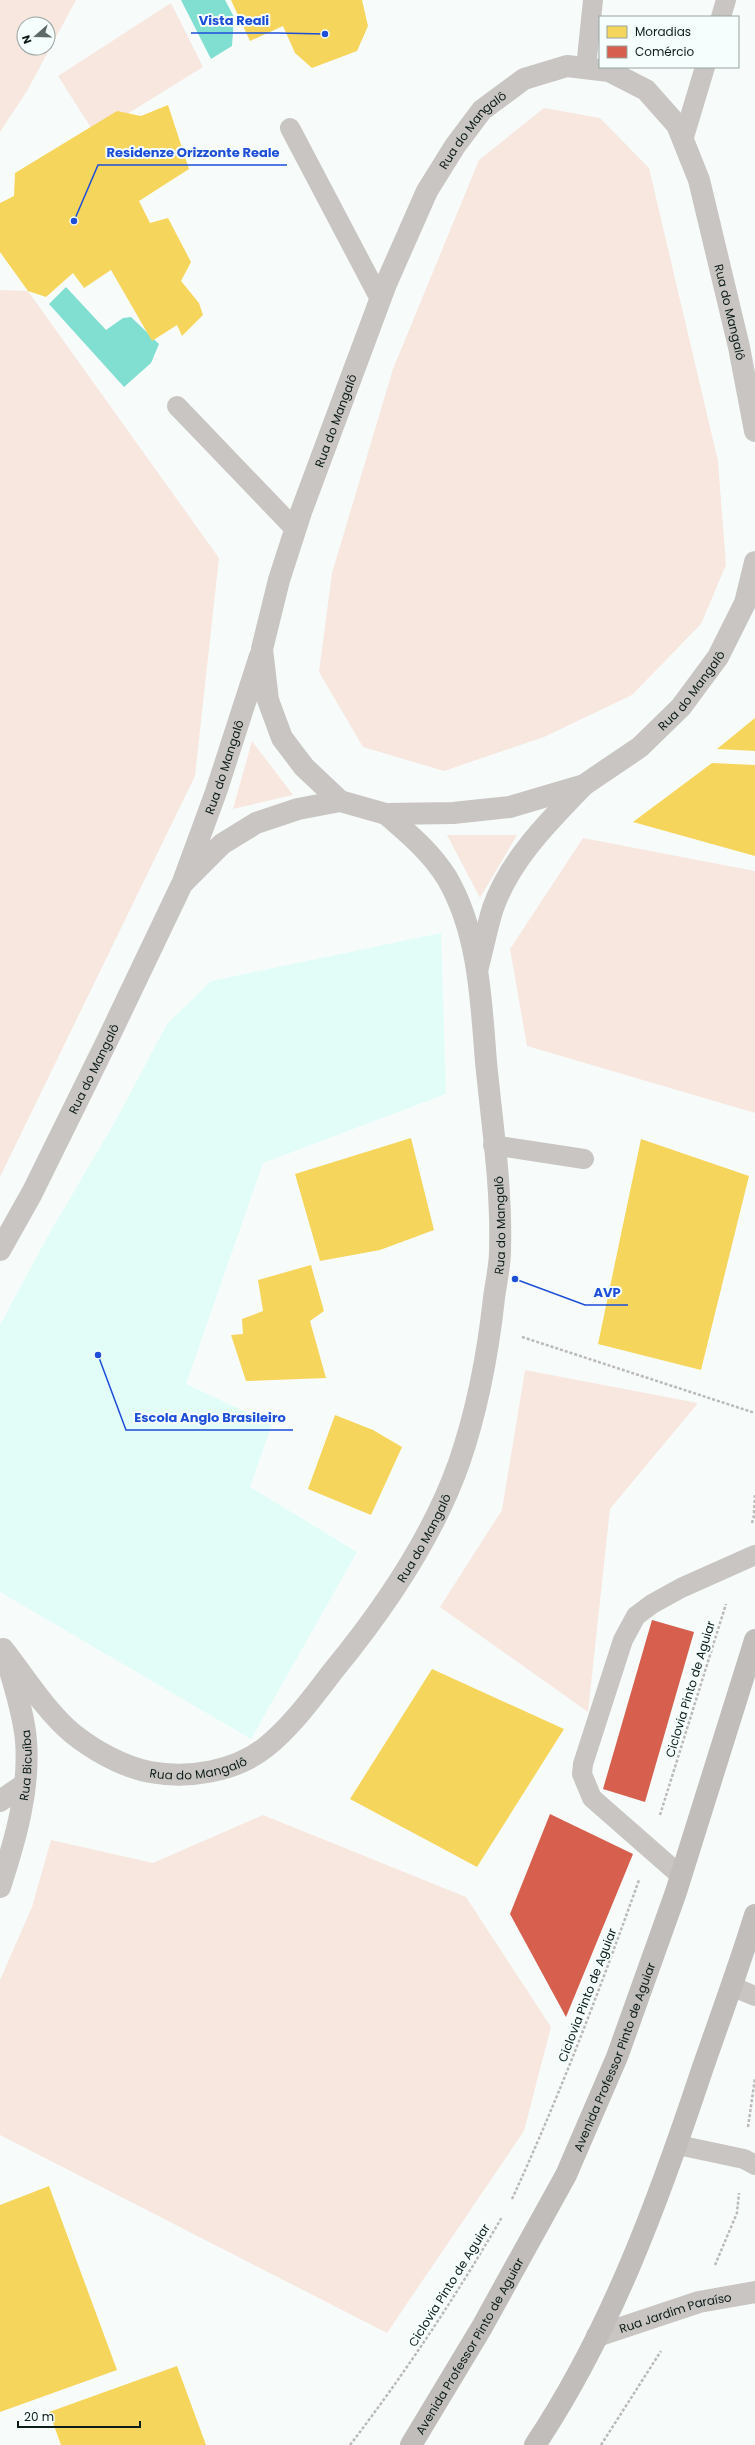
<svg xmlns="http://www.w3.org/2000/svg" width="755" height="2445" viewBox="0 0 755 2445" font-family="Poppins,sans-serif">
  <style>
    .built { fill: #e2fdf8 }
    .green { fill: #f8e7df; fill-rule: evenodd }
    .water { fill: #81dfd2 }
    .homes { fill: #f6d55c }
    .shops { fill: #d6604d }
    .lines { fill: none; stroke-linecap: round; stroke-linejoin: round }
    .path { stroke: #bbbab9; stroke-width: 2.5; stroke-dasharray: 3 2; stroke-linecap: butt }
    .service { stroke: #c9c5c2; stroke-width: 20 }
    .minor { stroke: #c9c5c2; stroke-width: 22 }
    .primary { stroke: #c1bdba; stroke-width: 22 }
    .labels { text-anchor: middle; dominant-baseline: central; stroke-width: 4; stroke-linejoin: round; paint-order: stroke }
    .street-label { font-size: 12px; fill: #0b1c19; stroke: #f5fefc }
    .leader { fill: none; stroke: #1d4ed8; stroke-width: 1.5 }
    .callout-dot { fill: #1d4ed8; stroke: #f5fefc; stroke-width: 1.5 }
    .callout-label { font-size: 13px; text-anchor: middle; font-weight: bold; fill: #1d4ed8; stroke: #f5fefc; stroke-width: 4; stroke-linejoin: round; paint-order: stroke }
  </style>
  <rect width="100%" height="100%" fill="#f7fcfb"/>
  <!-- built -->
  <path class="built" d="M441,933l5,161 -183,69 -77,221 86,40 -22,63 107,65 -106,187 -251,-147v-267l49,-91 67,-114 51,-96 44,-43z"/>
  <!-- green -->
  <path class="green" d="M0,0h76l-49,91 -27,41zM24,24h24v24h-24z
    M171,3l32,64 -108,67 -37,-58z
    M544,108l56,10 49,50 69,293 8,104 -25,59 -69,71 -88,42 -100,34 -81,-24 -44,-75 13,-99 61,-204 86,-209z
    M0,290l28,1 191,267 -24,218 -195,401z
    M252,741l41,54 -60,14z
    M447,835h70l-37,63z
    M583,838l172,33v242l-228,-67 -17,-97z
    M525,1370l173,33 -88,106 -22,203 -148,-105 62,-97z
    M263,1815l203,82 85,130 -27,104 -137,202 -387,-198v-155l32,-73 19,-67 102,23z"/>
  <!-- water -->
  <path class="water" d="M181,0h44l9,17 -2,29 -21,13z
    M66,287l40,43 17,-12 8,-1 28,27 -8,19 -27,24 -75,-83z"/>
  <!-- homes -->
  <path class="homes" d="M231,0h131l6,26 -11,25 -45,17 -17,-15 -12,-27 -33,15z
    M168,105l21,64 -50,32 11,22 18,-5 23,44 -10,19 18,22 4,12 -21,21 -5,-11 -25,16 -41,-71 -27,18 -11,-15 -27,24 -18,-6 -28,-39v-49l14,-7 1,-23 102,-62 24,5z
    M755,718v33l-38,-2z
    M712,763l43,2v91l-122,-34z
    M411,1138l23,92 -54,20 -60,11 -25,-87z
    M641,1139l108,37 -48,194 -103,-26z
    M311,1265l13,46 -14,10 16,57 -80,3 -15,-46 12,-1 -1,-15 21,-8 -5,-31z
    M335,1415l38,15 29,17 -31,68 -63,-26z
    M432,1669l132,60 -87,138 -127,-68z
    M49,2186l68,184 -117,42v-207z
    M177,2366l29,79h-145l-12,-33z"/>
  <!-- shops -->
  <path class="shops" d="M652,1620l42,12 -49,170 -42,-13z
    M550,1814l83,40 -67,163 -56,-103z"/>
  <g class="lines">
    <!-- path -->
    <path class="path" d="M522,1337l233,76
      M754,1513l1,-18
      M752,1523l3,-11
      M660,1815l66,-211
      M748,2127l7,-49
      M512,2199c48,-104 88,-210 127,-319
      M715,2265l22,-52 2,-20
      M350,2445c56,-73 106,-149 152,-228
      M601,2445l60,-94"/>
    <!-- service -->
    <path class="service" d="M721,17l5,-17
      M586,68l7,-68
      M290,128l90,171
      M683,140l22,-73
      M177,406l118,123
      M493,1145l91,14
      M681,1876l-89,-78 -10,-24 1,-10 40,-124 13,-24 16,-12 29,-16 74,-33
      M731,1986l24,10
      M678,2145l66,14 11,6"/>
    <!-- minor -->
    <g class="minor">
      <path id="s1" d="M340,801l-36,-34 -22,-29 -14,-38 -6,-51 17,-69 22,-68 85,-228 41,-93 28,-45 27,-36 42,-31 43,-13 42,5 37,19 31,35 22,55 40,167 16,84"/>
      <path id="s2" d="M184,879l32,-87 44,-136"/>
      <path d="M478,967c5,-19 9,-40 15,-59 17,-48 55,-86 90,-122"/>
      <path id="s3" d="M0,1250l32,-57 76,-154 74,-155 40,-40 34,-21 42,-14 42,-8 46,13 67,-1 57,-6 74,-22 56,-38 41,-40 37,-50 27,-54 10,-41"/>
      <path id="s4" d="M3,1649c22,28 42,61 69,84 21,17 51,34 78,39 38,7 85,0 116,-25 26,-21 47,-50 67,-76 51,-62 99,-132 126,-208 18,-52 29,-110 35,-165 2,-16 6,-32 6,-47 2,-63 -8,-127 -14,-189 -5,-62 -7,-129 -39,-184 -16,-26 -38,-44 -61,-64"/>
      <path d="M0,1801l25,-17"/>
      <path id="s5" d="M0,1887c15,-46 30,-97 26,-146 -2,-27 -12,-55 -19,-81"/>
      <path id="s6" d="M597,2336l102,-34 56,-10"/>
    </g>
    <!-- primary -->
    <g class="primary">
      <path id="s7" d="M411,2445l71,-118 84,-152 51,-118 59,-165 79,-252"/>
      <path d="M535,2445c76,-114 124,-246 167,-375 18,-52 37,-103 53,-155"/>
    </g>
  </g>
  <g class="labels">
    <!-- street labels -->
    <g class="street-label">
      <text stroke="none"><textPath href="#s1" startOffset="742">Rua do Mangalô</textPath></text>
      <text stroke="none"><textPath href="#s1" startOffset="1186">Rua do Mangalô</textPath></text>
      <text stroke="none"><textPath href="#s1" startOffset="418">Rua do Mangalô</textPath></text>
      <text stroke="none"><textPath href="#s3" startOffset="986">Rua do Mangalô</textPath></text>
      <text stroke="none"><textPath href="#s2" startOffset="119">Rua do Mangalô</textPath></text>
      <text stroke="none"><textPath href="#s3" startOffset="204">Rua do Mangalô</textPath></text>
      <text stroke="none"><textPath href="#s4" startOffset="907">Rua do Mangalô</textPath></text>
      <text stroke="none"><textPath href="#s4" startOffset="582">Rua do Mangalô</textPath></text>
      <text transform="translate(690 1689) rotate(-73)">Ciclovia Pinto de Aguiar</text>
      <text stroke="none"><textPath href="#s4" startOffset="246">Rua do Mangalô</textPath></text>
      <text stroke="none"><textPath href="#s5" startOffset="125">Rua Bicuíba</textPath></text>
      <text transform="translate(587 1995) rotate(-69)">Ciclovia Pinto de Aguiar</text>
      <text stroke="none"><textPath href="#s7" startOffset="439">Avenida Professor Pinto de Aguiar</textPath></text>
      <text transform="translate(449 2285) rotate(-58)">Ciclovia Pinto de Aguiar</text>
      <text stroke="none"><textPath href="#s6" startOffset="82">Rua Jardim Paraíso</textPath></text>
      <text stroke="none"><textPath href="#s7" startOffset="115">Avenida Professor Pinto de Aguiar</textPath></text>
    </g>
  </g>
  <!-- callouts -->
  <path class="leader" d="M325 34L278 33H191M74 221L98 165H287M515 1279L585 1305H628M98 1355L126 1430H293"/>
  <g class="callout-dot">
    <circle cx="325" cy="34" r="4"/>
    <circle cx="74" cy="221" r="4"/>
    <circle cx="515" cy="1279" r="4"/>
    <circle cx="98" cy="1355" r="4"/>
  </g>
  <g class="callout-label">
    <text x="234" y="25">Vista Reali</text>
    <text x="193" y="157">Residenze Orizzonte Reale</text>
    <text x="607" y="1297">AVP</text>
    <text x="210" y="1422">Escola Anglo Brasileiro</text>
  </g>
  <!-- legend -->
  <rect x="599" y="16" width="140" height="52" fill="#f5fefc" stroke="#97a4a1"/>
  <rect x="607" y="26" width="20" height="12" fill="#f6d55c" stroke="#97a4a1"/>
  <text x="635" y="36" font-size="12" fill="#0b1c19">Moradias</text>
  <rect x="607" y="46" width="20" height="12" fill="#d6604d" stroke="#97a4a1"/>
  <text x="635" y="56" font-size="12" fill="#0b1c19">Comércio</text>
  <!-- north arrow -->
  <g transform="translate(36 36) rotate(250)"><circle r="19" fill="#f5fefc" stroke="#97a4a1"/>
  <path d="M0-3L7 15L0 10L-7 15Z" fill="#5e6a68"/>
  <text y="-6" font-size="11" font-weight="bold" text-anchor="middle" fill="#0b1c19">N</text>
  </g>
  <!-- scale -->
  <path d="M18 2421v6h122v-6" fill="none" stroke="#0b1c19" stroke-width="2"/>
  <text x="24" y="2421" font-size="12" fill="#0b1c19" stroke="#f5fefc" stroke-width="3" paint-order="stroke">20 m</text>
</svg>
